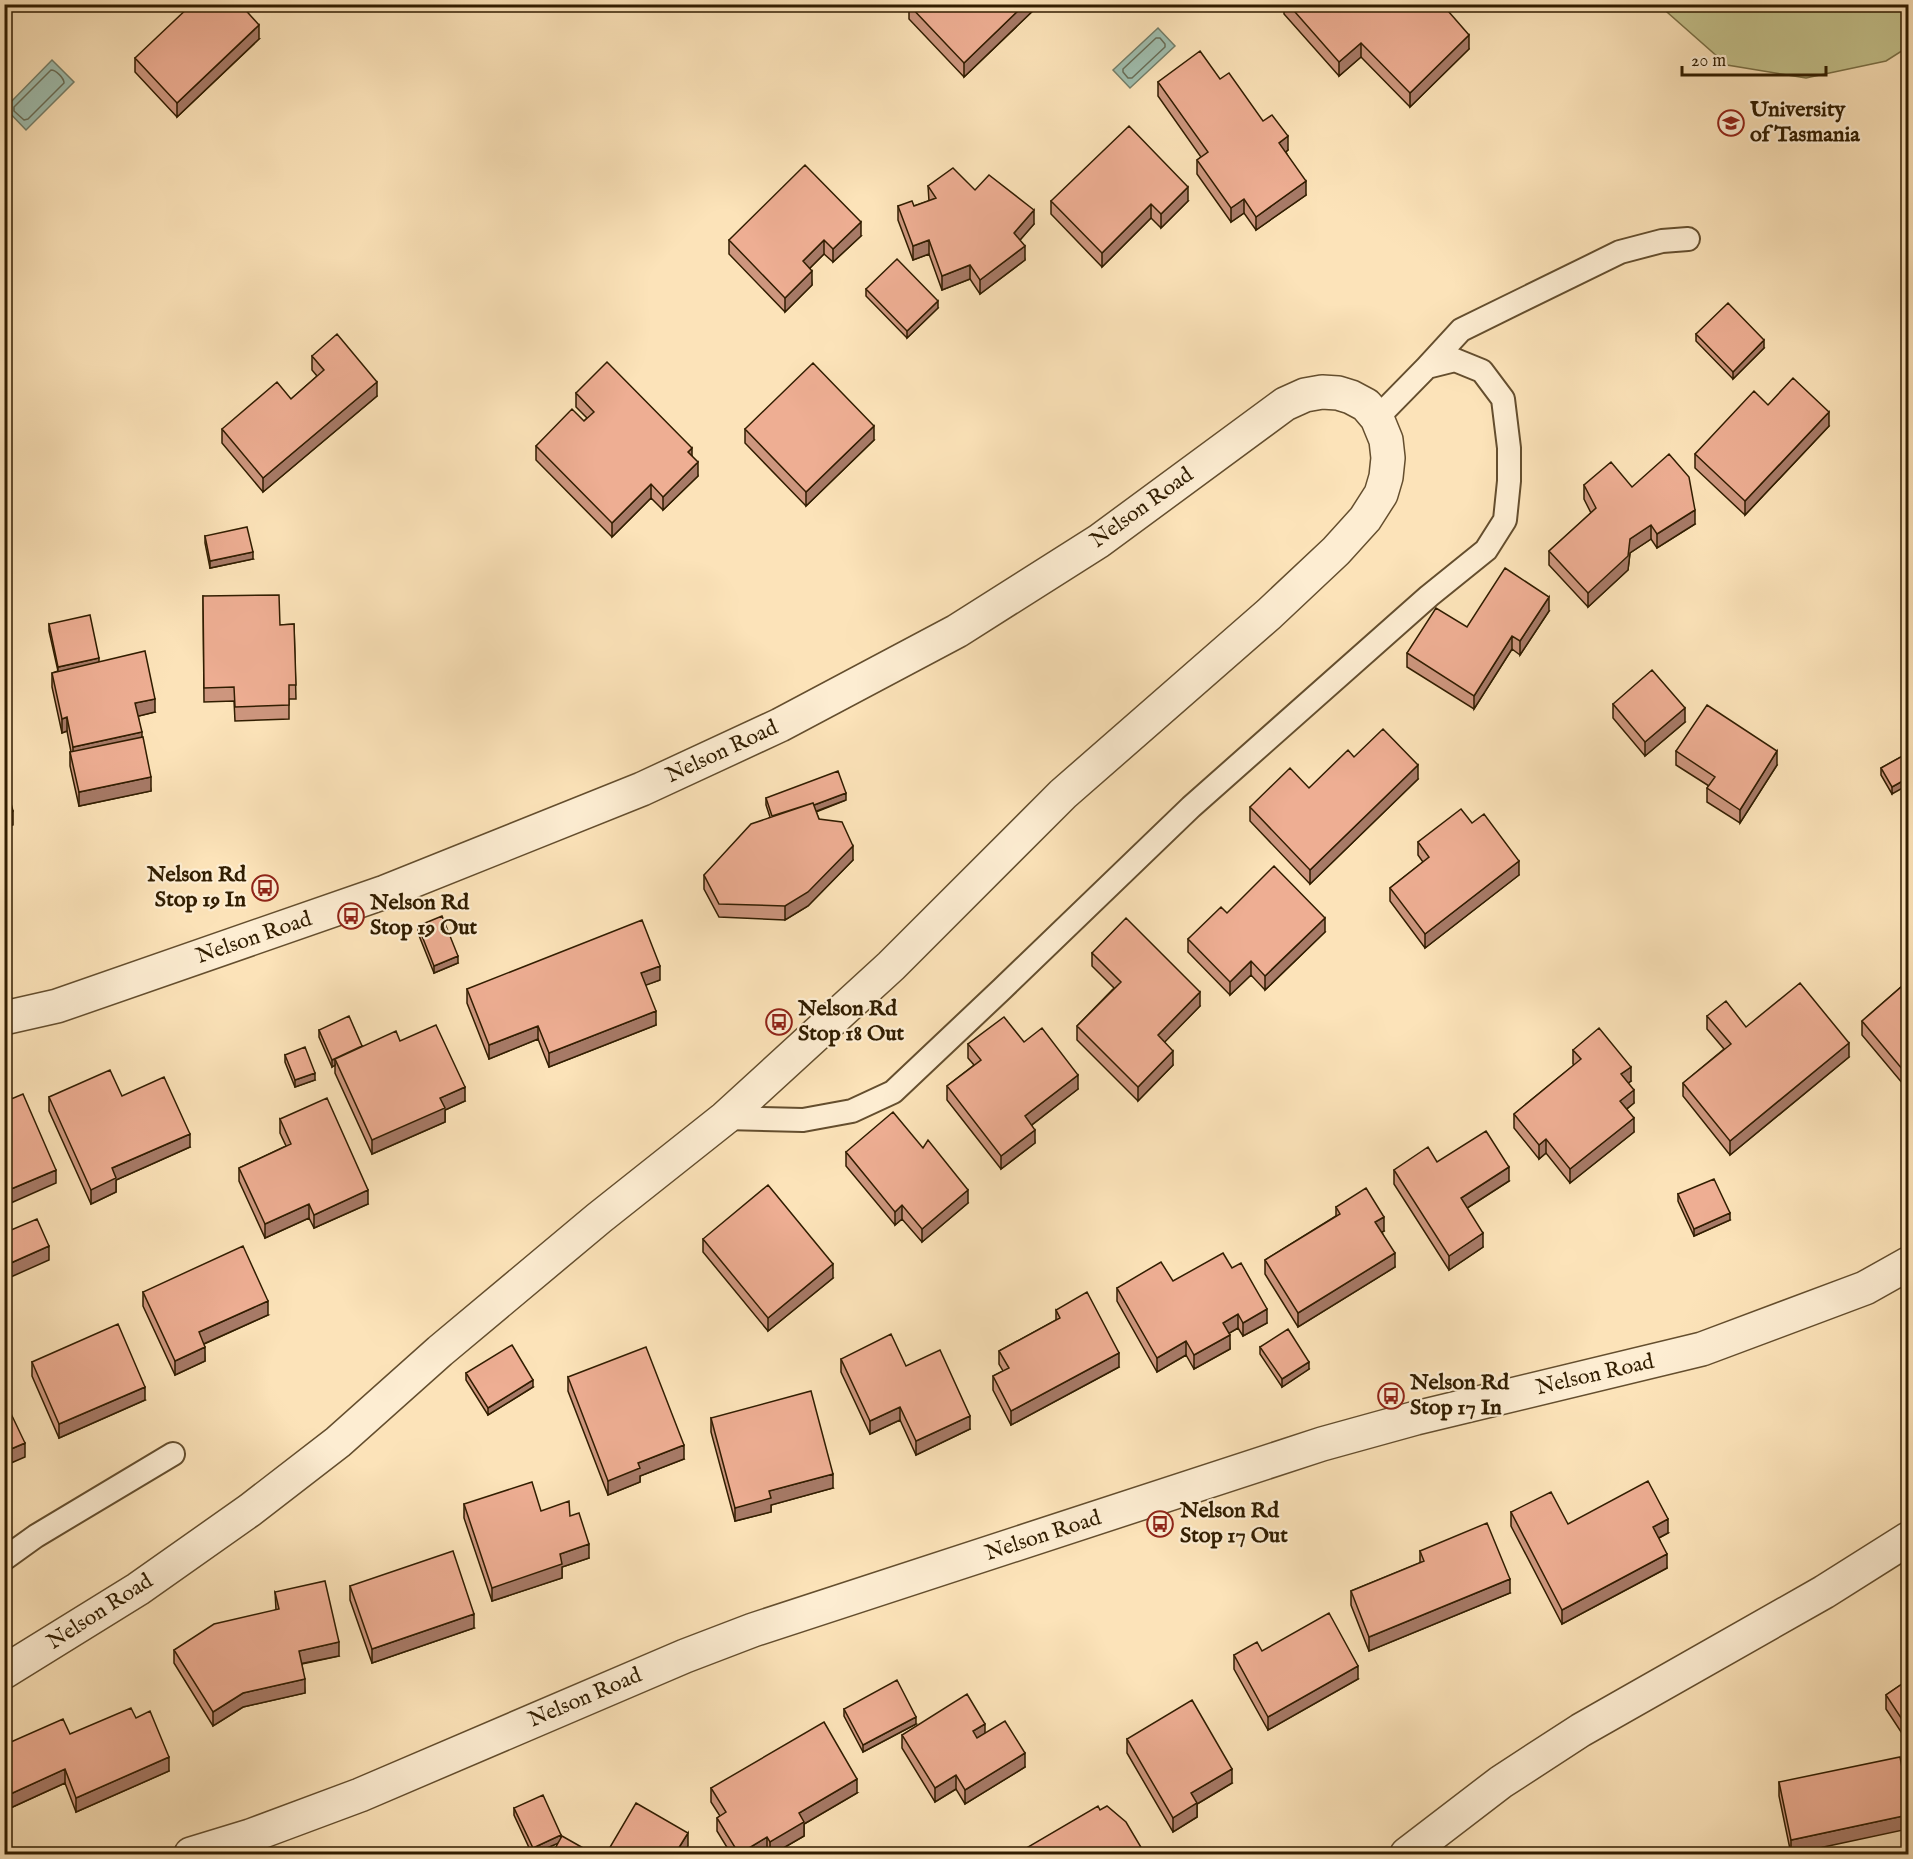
<svg xmlns="http://www.w3.org/2000/svg" width="1913" height="1859" viewBox="0 0 1913 1859" font-family="'IM FELL English',serif">
  <style>
    .green { fill: #c4c28c; stroke: #7a7046; stroke-width: 1.5 }
    .water { fill: #9fbeaf; stroke: #737e69; stroke-width: 1.5 }
    .lines { fill: none; stroke-linecap: round; stroke-linejoin: round }
    .shore { stroke: #686e58; stroke-width: 1.5 }
    .service-casing { stroke: #644e2e; stroke-width: 26 }
    .tertiary-casing { stroke: #644e2e; stroke-width: 36 }
    .service { stroke: #fdedd2; stroke-width: 22 }
    .tertiary { stroke: #fdedd2; stroke-width: 33 }
    .wall { fill: #cd967e; stroke: #311d00; stroke-width: 1.5 }
    .shaded-wall { fill: #a77a67; stroke: #311d00; stroke-width: 1.5 }
    .building { fill: #eeae93; stroke: #311d00; stroke-width: 1.5 }
    .labels { text-anchor: middle; dominant-baseline: central; stroke-width: 4.5; stroke-linejoin: round; paint-order: stroke }
    .poi-label { font-size: 22px; font-weight: bold; fill: #311d00; stroke: #fdedd2; text-anchor: start }
    .street-label { font-size: 22px; fill: #311d00; stroke: #fdedd2 }
  </style>
  <rect width="100%" height="100%" fill="#fce3b9"/>
  <filter id="stains"><feTurbulence type="fractalNoise" baseFrequency=".00333" numOctaves="4"/><feColorMatrix values="0 0 0 0 .2 0 0 0 0 .09 0 0 0 0 .02 0 0 0 .5 -.17"/></filter>
  <radialGradient id="worn" r=".72"><stop offset=".6" stop-color="#630" stop-opacity="0"/><stop offset="1" stop-color="#630" stop-opacity=".3"/></radialGradient>
  <!-- green -->
  <path class="green" d="M1659,5h249v42l-22,14 -80,17 -79,-13z"/>
  <!-- water -->
  <path class="water" d="M1158,28l17,18 -45,42 -17,-18z
    M52,60l22,22 -48,48 -21,-22z"/>
  <g class="lines">
    <!-- shore -->
    <path class="shore" d="M1156,38h4l5,6v3l-33,31h-4l-5,-6v-3z
      M51,70c5,0 13,8 13,13l-36,36 -4,1 -10,-9v-4z"/>
    <!-- service casing -->
    <g class="service-casing">
      <path id="service" d="M1427,367l34,-37 159,-78 42,-11 26,-2
        M725,1118l78,2 49,-9 41,-19 109,-103 189,-182 238,-211 57,-46 19,-30 4,-39v-33l-6,-49 -21,-28 -27,-11 -28,7 -50,51
        M4,1559l32,-23 137,-82"/>
    </g>
    <!-- tertiary casing -->
    <g class="tertiary-casing">
      <path id="tertiary" d="M4,1018l53,-12 328,-114 257,-103 138,-64 177,-94 142,-90 186,-137 20,-9 17,-3 16,1 13,4 15,8 11,13 9,22 2,18 -2,19 -5,17 -16,25 -29,32 -67,63 -206,180 -172,172 -166,152 -126,100 -159,133 -102,91 -88,68 -112,79 -134,83
        M191,1854l59,-18 110,-41 325,-139 68,-26 569,-186 94,-26 286,-69 163,-61 43,-24
        M1407,1854l94,-72 80,-52 243,-138 84,-53"/>
    </g>
    <!-- service -->
    <use href="#service" class="service"/>
    <!-- tertiary -->
    <use href="#tertiary" class="tertiary"/>
  </g>
  <!-- wall -->
  <path class="wall" d="M1040,4l-76,73 -55,-58v-14z
    M1284,4h158l27,45 -59,58 -49,-50 -22,19 -55,-62z
    M259,39l-82,78 -42,-45v-14z
    M1220,79l68,71 -2,2 20,43 -50,35 -12,-17 -13,9 -34,-48v-14l4,-3 -43,-61v-14z
    M928,186l47,4 59,34 -14,16 5,20 -45,34 -10,-15 -28,11 -13,-36 -16,6 -15,-40v-14h16l15,-5z
    M1051,201h137l-27,27 -10,-10 -49,49 -51,-53z
    M861,236l-28,26 -9,-8 -14,14 2,17 -27,27 -56,-58v-14z
    M866,289l72,19 -31,30 -41,-42z
    M1696,334l68,14 -31,31 -37,-38z
    M312,356l65,40 -114,96 -41,-49v-14l69,-30 26,-23 -5,-6z
    M576,393l116,63 6,20 -35,34 -12,-12 -39,39 -76,-77v-14l48,-25 3,-3 -11,-11z
    M1768,405l61,21 -84,89 -50,-47v-14z
    M745,429l129,11 -68,66 -61,-63z
    M1584,485l48,2 63,37 -38,24 -6,-9 -21,14 -2,17 -40,37 -39,-42v-14l42,-38 -7,-14z
    M205,536l48,23 -43,9 -5,-25z
    M203,596l77,29 14,-1 2,75h-7v20l-54,2 -1,-20 -30,1z
    M1549,611l-29,44 -8,-6 -38,60 -67,-42v-14l60,-26z
    M49,624l50,38 56,50 -17,4 13,75 -72,15 -9,-40v-14h1l-4,-21 -5,2 -10,-46v-14l6,-2 -9,-40z
    M1613,704l72,18 -40,34 -32,-38z
    M1676,751l101,14 -37,58 -33,-21v-14l2,-2 -33,-21z
    M1908,753l-16,41 -11,-19v-7z
    M1354,757l64,22 -108,105 -60,-63v-14l59,-19z
    M766,798l80,2 -30,12 3,7 34,41 -45,46 -23,14 -66,-3 -15,-28v-14l66,-58 -4,-12z
    M1472,823l47,52 -94,73 -35,-47v-13l33,-26 -5,-7v-13z
    M1227,913l98,19 -60,58 -14,-15 -21,20 -42,-43v-13z
    M418,926l40,37 -24,10 -16,-40z
    M1092,953l108,53 -36,36 9,23 -35,36 -61,-61v-14l37,-38 -22,-22z
    M660,980l-15,5 11,40 -107,42 -11,-28 -49,20 -22,-56v-14z
    M1908,981v109l-46,-55v-14z
    M1707,1016l39,11 103,30 -119,98 -47,-59v-13l41,-34 -17,-20z
    M319,1030l43,17 38,-6 65,60 -20,9v12l-73,32 -37,-81v-8l-3,2 -13,-30z
    M1024,1042l54,47 -46,36 3,18 -34,26 -54,-69v-14l27,-21 -6,-7v-14z
    M1573,1050l58,31 -3,2 6,20 -7,6 7,23 -64,51 -24,-30 -7,6 -25,-31v-14l60,-49 -1,-1z
    M285,1055l30,25 -20,7 -10,-25z
    M122,1096l68,51 -74,33v12l-25,12 -42,-93v-14z
    M280,1119l88,85 -54,24 -5,-10 -44,20 -26,-57v-13l47,-22 -6,-13z
    M846,1152l122,51 -46,39 -20,-23 -7,6 -49,-59z
    M1437,1162l72,19 -42,27 16,39 -34,23 -55,-86v-14z
    M1678,1194l52,26 -36,16 -16,-35z
    M1336,1207l48,24 -2,1 13,35 -97,60 -33,-53v-14l71,-44z
    M703,1239l130,39 -65,53 -65,-79z
    M1232,1268l35,55 -24,13 -5,-8 -9,5 1,16 -36,20 -8,-14 -29,17 -40,-71v-13l56,-7z
    M143,1292l125,23 -64,29 1,17 -30,14 -32,-69z
    M1056,1310l63,57 -108,58 -18,-35v-14l10,-5 -4,-7v-13l57,-31z
    M1260,1347l49,22 -27,18 -22,-33z
    M841,1359l65,7 64,63 -54,26 -16,-35 -30,14 -29,-62z
    M32,1362l113,38 -86,38 -27,-62z
    M466,1373l67,14 -45,28 -22,-35z
    M568,1377l116,82 -44,17v6l-32,13 -40,-104z
    M711,1418l122,70 -62,17v7l-36,9 -24,-89z
    M464,1504l77,7 29,5 19,42 -27,9v11l-70,23 -28,-83z
    M1511,1512l57,12 100,9 -9,5 8,30 -105,56 -51,-98z
    M1420,1551l90,42 -141,58 -18,-46v-14l69,-28z
    M350,1586l124,42 -102,35 -22,-63z
    M275,1592l64,64 -37,8 3,29 -62,14 -30,19 -39,-63v-13l102,-40z
    M1262,1651l96,28 -90,51 -34,-61v-14z
    M1908,1680l-3,58 -19,-29v-14z
    M844,1709l72,15 -53,28 -19,-36z
    M136,1718l33,53 -93,41 -11,-29 -59,27 -2,-3v-62l66,-11z
    M985,1733l40,34 -60,37 -9,-15 -21,13 -33,-54v-13z
    M1127,1739l105,44 -35,21v13l-24,15 -46,-79z
    M1779,1782l129,16 -117,56 -12,-58z
    M711,1788l146,5 -53,31v12l-31,18h-4l-2,-3 -7,3h-29l-14,-23v-13l3,-2 -9,-14z
    M514,1808l47,30 31,16 -34,-11 -26,11 -18,-39z"/>
  <!-- shaded-wall -->
  <path class="shaded-wall" d="M1025,4h15l-76,73v-14z
    M259,25v14l-82,78v-14z
    M1469,35v14l-59,58v-14z
    M1361,43v14l-22,19v-14z
    M1288,136v14l-9,7v-14z
    M1306,181v14l-50,35v-13z
    M1188,187v14l-27,27v-14z
    M1244,199v14l-13,9v-14z
    M1151,204v14l-49,49v-14z
    M1034,210v14l-20,23v-14z
    M861,222v14l-28,26v-13z
    M824,240v14l-21,21v-14z
    M929,240v14l-16,6v-14z
    M1025,246v14l-45,34v-14z
    M970,265v14l-28,11v-14z
    M812,271v14l-27,27v-14z
    M938,301v7l-31,30v-7z
    M1764,340v8l-31,31v-7z
    M377,382v14l-114,96v-14z
    M1829,412v14l-84,89v-14z
    M874,426v14l-68,66v-14z
    M692,448v13l-4,-9z
    M698,462v14l-35,34v-13z
    M651,484v14l-39,39v-14z
    M1695,510v14l-38,24v-14z
    M1651,525v14l-21,14 -2,17 -40,37v-14l42,-54z
    M253,552v7l-43,9v-7z
    M1549,597v14l-29,44v-14z
    M1512,636v13l-38,60v-13z
    M99,658v7l-41,9v-7z
    M155,699v13l-20,5v-14z
    M1685,708v14l-40,34v-14z
    M67,717v14l-5,2v-14z
    M142,732v14l-69,15v-14z
    M1777,751v14l-37,58v-13z
    M1418,765v14l-108,105v-14z
    M151,777v14l-72,15v-14z
    M1908,778v7l-16,9v-7z
    M846,793v7l-72,27v-7z
    M13,811v14l-9,2v-13z
    M853,846v14l-45,46 -23,14v-14z
    M1519,861v14l-94,73v-14z
    M1325,918v14l-60,58v-14z
    M458,956v7l-24,10v-7z
    M1251,961v14l-21,20v-13z
    M660,966v14l-19,7v-14z
    M1200,992v14l-42,43v-14z
    M656,1011v14l-107,42v-14z
    M538,1026v13l-49,20v-14z
    M1849,1043v14l-119,98v-14z
    M1173,1051v14l-35,36v-14z
    M335,1059v6l-3,2v-7z
    M1631,1067v14l-10,7v-14z
    M315,1073v7l-20,7v-7z
    M1078,1075v14l-53,41v-14z
    M465,1087v14l-20,9v12l-73,32v-14l68,-42z
    M1634,1090v13l-14,11v-13z
    M1634,1118v14l-64,51v-14z
    M1035,1130v13l-34,26v-13z
    M190,1134v13l-74,33v12l-25,12v-14l21,-22z
    M1546,1139v14l-7,6v-14z
    M1509,1167v14l-48,31v-14z
    M56,1170v13l-52,23v-14z
    M368,1190v14l-54,24v-13z
    M968,1190v13l-46,39v-13z
    M309,1204v14l-44,20v-14z
    M902,1205v14l-7,6v-13z
    M1730,1213v7l-36,16v-7z
    M1384,1217v14l-9,5v-14z
    M1483,1233v14l-34,23v-14z
    M49,1246v14l-45,20v-14z
    M1395,1253v14l-97,60v-14z
    M833,1264v14l-65,53v-13z
    M268,1301v14l-69,31v-14z
    M1267,1309v14l-24,13v-13z
    M1238,1314v14l-15,9v-14z
    M1230,1335v14l-36,20v-14z
    M1186,1341v14l-29,17v-14z
    M205,1347v14l-30,14v-14z
    M1119,1353v14l-108,58v-14z
    M1309,1362v7l-27,18v-8z
    M533,1380v7l-45,28v-7z
    M145,1387v13l-86,38v-14z
    M900,1407v13l-30,14v-13z
    M970,1416v13l-54,26v-14z
    M25,1443v14l-21,9v-14z
    M684,1445v14l-44,17v6l-32,13v-14l30,-18z
    M833,1474v14l-62,17v7l-36,9v-13l34,-17z
    M1668,1519v14l-15,8v-14z
    M589,1544v14l-27,9v11l-70,23v-13l68,-34z
    M1667,1554v14l-105,56v-14z
    M1510,1579v14l-141,58v-14z
    M474,1614v14l-102,35v-14z
    M339,1642v14l-40,8v-13z
    M1358,1666v13l-90,51v-13z
    M305,1679v14l-62,14 -30,19v-14l30,-19z
    M916,1717v7l-53,28v-7z
    M1908,1722v14l-3,2v-14z
    M985,1724v14l-12,7v-14z
    M1025,1753v14l-60,37v-14z
    M169,1757v14l-93,41v-14z
    M65,1769v14l-59,27v-14z
    M1232,1769v14l-35,21v13l-24,15v-14l18,-25z
    M956,1775v14l-21,13v-14z
    M857,1779v14l-53,31v12l-31,18h-3v-12l29,-29z
    M1908,1815v14l-117,25v-14z
    M688,1833v13l-5,8h-8z
    M561,1835v7l-28,12v-6z
    M767,1837v14l-7,3h-21z"/>
  <!-- building -->
  <path class="building" d="M192,4h48l19,21 -82,78 -42,-45z
    M910,4h115l-61,59 -55,-58z
    M1288,4h154l27,31 -59,58 -49,-50 -22,19z
    M1200,51l20,28 9,-6 34,48 9,-6 16,21 -9,7 27,38 -50,36 -12,-18 -13,9 -34,-48 11,-8 -50,-70z
    M1129,126l59,61 -27,27 -10,-10 -49,49 -51,-52z
    M805,165l56,57 -28,27 -9,-9 -21,21 9,10 -27,27 -56,-58z
    M953,168l22,22 14,-15 45,35 -20,23 11,13 -45,34 -10,-15 -28,11 -13,-36 -16,6 -15,-40 14,-5 2,5 22,-8 -8,-12z
    M897,259l41,42 -31,30 -41,-42z
    M1728,303l36,37 -31,32 -37,-38z
    M337,334l40,48 -114,96 -41,-49 55,-47 14,17 33,-29 -12,-14z
    M607,362l85,86 -4,4 10,10 -35,35 -12,-13 -39,39 -76,-77 36,-37 12,12 10,-9 -18,-19z
    M813,363l61,63 -68,66 -61,-63z
    M1793,378l36,34 -84,89 -50,-47 59,-63 14,14z
    M1669,454l20,23 6,33 -38,24 -6,-9 -21,14 -2,17 -40,37 -39,-42 47,-43 -12,-23 27,-23 21,25z
    M247,527l6,25 -43,9 -5,-25z
    M1505,568l44,29 -29,44 -8,-5 -38,60 -67,-43 29,-45 31,19z
    M279,595l1,30 14,-1 2,61h-7v20l-54,2 -1,-20 -30,1 -1,-92z
    M90,615l9,43 -41,9 -9,-43z
    M145,651l10,48 -20,4 7,29 -69,15 -6,-30 -5,2 -10,-46z
    M1652,670l33,38 -40,34 -32,-38z
    M1707,705l70,46 -37,59 -33,-22 8,-11 -39,-26z
    M1383,729l35,36 -108,105 -60,-63 40,-39 19,20 39,-38 6,7z
    M143,737l8,40 -72,15 -9,-40z
    M1908,753v25l-16,9 -11,-19z
    M838,771l8,22 -32,12 -1,-2 -41,13 -6,-18z
    M4,777l9,34 -9,3z
    M813,803l6,16 23,3 11,24 -45,46 -23,14 -66,-2 -15,-29 47,-51z
    M1461,809l11,14 12,-9 35,47 -94,73 -35,-46 39,-31 -11,-15z
    M1274,866l51,52 -60,58 -14,-15 -21,21 -42,-43 33,-32 6,6z
    M442,916l16,40 -24,10 -16,-40z
    M1126,918l74,74 -42,43 15,16 -35,36 -61,-61 44,-44 -29,-29z
    M642,920l18,46 -19,7 15,38 -107,42 -11,-27 -49,19 -22,-56z
    M1908,981v95l-46,-55z
    M1800,983l49,60 -119,98 -47,-58 48,-39 -24,-28 19,-15 20,26z
    M349,1016l13,30 -30,14 -13,-30z
    M1004,1017l20,25 18,-14 36,47 -53,41 10,14 -34,26 -54,-70 34,-26 -13,-16z
    M436,1025l29,62 -25,11 5,10 -73,32 -37,-81 61,-28 4,10z
    M1599,1028l32,39 -10,7 13,16 -14,11 14,17 -64,51 -24,-30 -7,6 -25,-31 67,-55 -8,-9z
    M305,1047l10,26 -20,7 -10,-25z
    M110,1070l12,26 42,-19 26,57 -78,34 4,10 -25,12 -42,-93z
    M23,1094l33,76 -52,22v-90z
    M327,1098l41,92 -54,25 -5,-11 -44,20 -26,-56 52,-24 -11,-25z
    M893,1112l30,36 5,-8 40,50 -46,39 -20,-24 -7,7 -49,-60z
    M1486,1131l23,36 -48,31 22,35 -34,23 -55,-86 34,-23 9,15z
    M1714,1179l16,34 -36,16 -16,-35z
    M768,1185l65,79 -65,54 -65,-79z
    M1366,1188l18,29 -9,5 20,31 -97,60 -33,-53 75,-46 -4,-7z
    M37,1219l12,27 -45,20v-33z
    M243,1246l25,55 -69,31 6,15 -30,14 -32,-69z
    M1223,1253l9,15 9,-5 26,46 -24,14 -5,-9 -15,9 7,12 -36,20 -8,-14 -29,17 -40,-70 44,-26 12,19z
    M1087,1292l32,61 -108,58 -18,-35 16,-8 -10,-17 61,-33 -4,-8z
    M118,1324l27,63 -86,37 -27,-62z
    M1288,1329l21,33 -27,17 -22,-32z
    M891,1334l15,32 34,-16 30,66 -54,25 -16,-34 -30,14 -29,-62z
    M512,1345l21,35 -45,28 -22,-35z
    M646,1347l38,98 -46,18 2,5 -32,13 -40,-104z
    M811,1391l22,83 -64,17 2,7 -36,10 -24,-90z
    M4,1399l21,44 -21,9z
    M1648,1481l20,38 -15,8 14,27 -105,56 -51,-98 40,-20 17,32z
    M532,1482l9,29 28,-10 1,15 9,-3 10,31 -29,10 2,10 -70,24 -28,-84z
    M1487,1523l23,56 -141,58 -18,-46 73,-30 -4,-10z
    M453,1551l21,63 -102,35 -22,-63z
    M325,1581l14,61 -40,9 6,28 -62,14 -30,19 -39,-62 40,-26 65,-15 -4,-17z
    M1329,1613l29,53 -90,51 -34,-62 23,-13 5,9z
    M897,1680l19,37 -53,28 -19,-36z
    M1908,1680v42l-3,2 -19,-29z
    M967,1694l18,30 -12,7 4,7 28,-17 20,32 -60,37 -9,-15 -21,13 -33,-53z
    M1192,1700l40,69 -41,24 6,10 -24,15 -46,-79z
    M131,1708l5,10 14,-7 19,46 -93,41 -11,-29 -59,27 -2,-3v-48l59,-26 7,15z
    M824,1722l33,57 -58,34 5,9 -34,20 -3,-5 -28,17 -22,-36 9,-6 -15,-24z
    M1900,1757l8,41v17l-117,25 -12,-58z
    M543,1795l18,40 -28,13 -19,-40z
    M636,1803l52,30 -13,21h-69z
    M1098,1806l2,4 7,-4 19,16 19,32h-129z
    M562,1836l30,17 -1,1h-39z"/>
  <!-- icons -->
  <defs>
    <g id="university-ring" transform="scale(1.35)"><circle r="9.5" fill="#fdedd2" stroke="#8f2418" stroke-width="1.5"/><path d="M0-5L7-2L0 1L-7-2ZM-4 1L0 2.5L4 1V4Q0 6-4 4Z" fill="#8f2418"/></g>
    <g id="bus-ring" transform="scale(1.35)"><circle r="9.5" fill="#fdedd2" stroke="#8f2418" stroke-width="1.5"/><path d="M-5-6H5V4H4V6H2V4H-2V6H-4V4H-5ZM-3.5-4V0h7V-4ZM-3.5 1.2v1.5H-2V1.2ZM2 1.2v1.5H3.5V1.2Z" fill="#8f2418"/></g>
  </defs>
  <g fill-rule="evenodd">
    <use href="#university-ring" x="1731" y="123"/>
    <use href="#bus-ring" x="265" y="888"/>
    <use href="#bus-ring" x="351" y="916"/>
    <use href="#bus-ring" x="779" y="1022"/>
    <use href="#bus-ring" x="1391" y="1396"/>
    <use href="#bus-ring" x="1160" y="1524"/>
  </g>
  <g class="labels">
    <!-- poi labels -->
    <g class="poi-label">
      <text x="1750" y="110">University<tspan x="1750" dy="25">of Tasmania</tspan></text>
      <text x="246" y="875" text-anchor="end">Nelson Rd<tspan x="246" dy="25">Stop 19 In</tspan></text>
      <text x="370" y="903">Nelson Rd<tspan x="370" dy="25">Stop 19 Out</tspan></text>
      <text x="798" y="1009">Nelson Rd<tspan x="798" dy="25">Stop 18 Out</tspan></text>
      <text x="1410" y="1383">Nelson Rd<tspan x="1410" dy="25">Stop 17 In</tspan></text>
      <text x="1180" y="1511">Nelson Rd<tspan x="1180" dy="25">Stop 17 Out</tspan></text>
    </g>
    <!-- street labels -->
    <g class="street-label">
      <text transform="translate(1142 508) rotate(-36)">Nelson Road</text>
      <text transform="translate(722 752) rotate(-25)">Nelson Road</text>
      <text transform="translate(254 938) rotate(-19)">Nelson Road</text>
      <text transform="translate(1595 1375) rotate(-13)">Nelson Road</text>
      <text transform="translate(1043 1536) rotate(-18)">Nelson Road</text>
      <text transform="translate(100 1612) rotate(-33)">Nelson Road</text>
      <text transform="translate(585 1698) rotate(-23)">Nelson Road</text>
    </g>
  </g>
  <!-- margin -->
  <rect width="1913" height="1859" fill="none" stroke="#fce3b9" stroke-width="24"/>
  <rect x="6" y="6" width="1901" height="1847" fill="none" stroke="#311d00" stroke-width="3"/>
  <rect x="12" y="12" width="1889" height="1835" fill="none" stroke="#311d00" stroke-width="1.5"/>
  <!-- scale -->
  <path d="M1682 66v9h144v-9" fill="none" stroke="#311d00" stroke-width="3"/>
  <text x="1691" y="66" font-size="18" fill="#311d00" stroke="#fdedd2" stroke-width="4.5" paint-order="stroke">20 m</text>
  <rect width="100%" height="100%" filter="url(#stains)"/>
  <rect width="100%" height="100%" fill="url(#worn)"/>
</svg>
